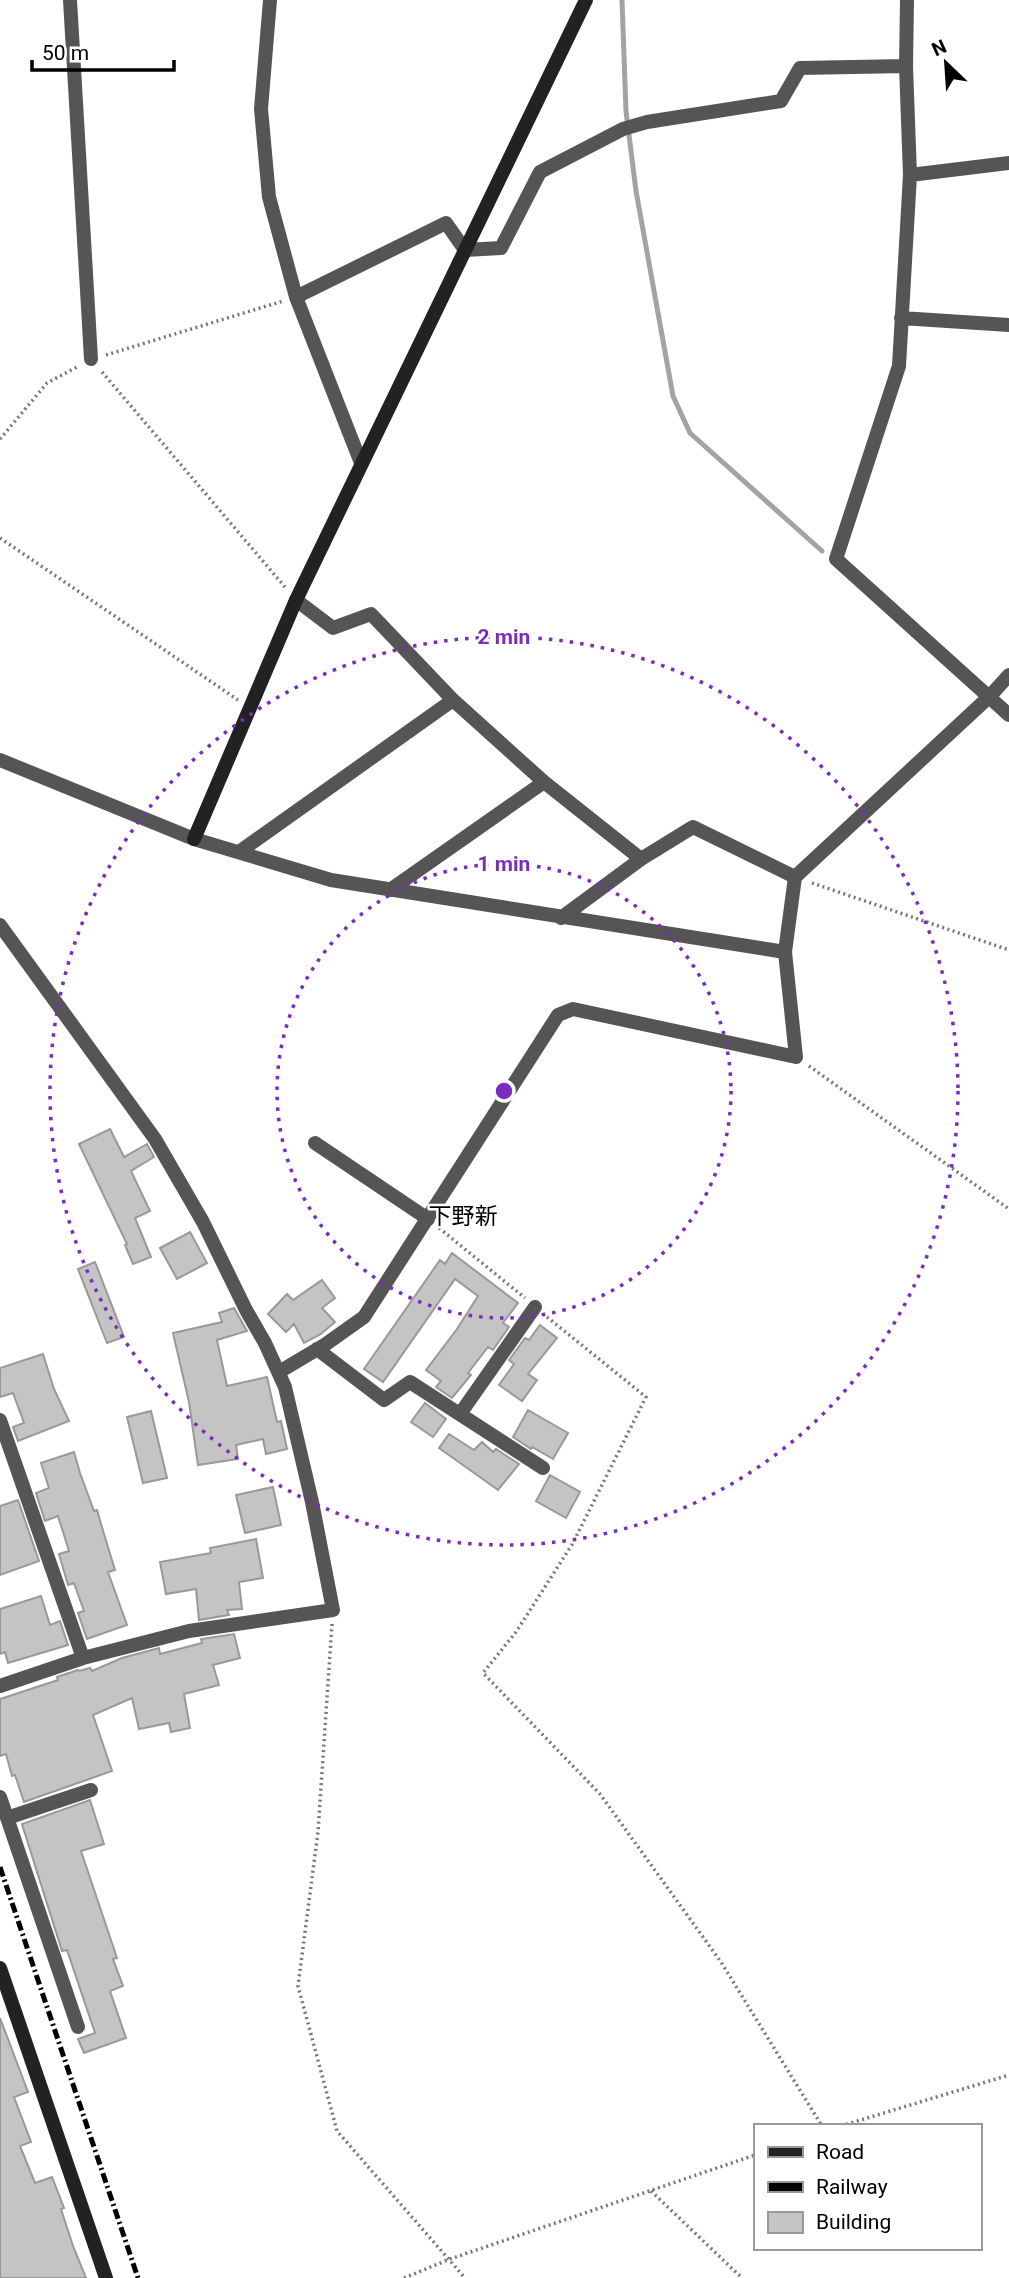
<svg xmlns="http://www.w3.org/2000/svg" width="1009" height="2278" viewBox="0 0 1009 2278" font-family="Roboto,'Noto Sans JP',sans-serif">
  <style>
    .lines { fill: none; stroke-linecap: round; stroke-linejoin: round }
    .stream { stroke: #a3a3a3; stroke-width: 5 }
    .building { fill: #c4c4c4; stroke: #999; stroke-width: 2 }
    .path { stroke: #777; stroke-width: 3.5; stroke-dasharray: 2 3.5; stroke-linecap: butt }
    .street { stroke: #555; stroke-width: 14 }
    .secondary { stroke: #222; stroke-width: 14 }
    .rail { stroke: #000; stroke-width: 5; stroke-dasharray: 10 3.5 2 3.5; stroke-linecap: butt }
    .ring { fill: none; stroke: #7b2cbf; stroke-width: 3.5; stroke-dasharray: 3.5 7 }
    .labels { text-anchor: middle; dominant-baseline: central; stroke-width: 5; stroke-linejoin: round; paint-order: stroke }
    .neighbourhood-label { font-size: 23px; fill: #000; stroke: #fff }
    .centre { fill: #7b2cbf; stroke: #fff; stroke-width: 3.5 }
    .ring-label { font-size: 21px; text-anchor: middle; font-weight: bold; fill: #7b2cbf; stroke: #fff; stroke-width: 5; stroke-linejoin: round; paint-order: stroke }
  </style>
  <rect width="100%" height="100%" fill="#fff"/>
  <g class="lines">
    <!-- stream -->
    <path class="stream" d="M622,0l4,111 10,80 37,205 17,37 132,118"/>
  </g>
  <!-- building -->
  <path class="building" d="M110,1129l14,28 23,-13 7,13 -23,14 19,40 -15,7 16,39 -18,7 -8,-19 2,-1 -48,-100z
    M190,1232l17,31 -30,16 -17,-31z
    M452,1253l66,50 -15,20 6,4 -16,23 -5,-3 -20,26 3,2 -19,23 -16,-11 5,-6 -15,-11 31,-41 21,-33 -23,-17 -72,103 -19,-13 76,-109 5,4z
    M95,1262l29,75 -17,6 -29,-74z
    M322,1280l13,18 -13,10 13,14 -14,12 -17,9 -10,-19 -8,8 -18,-18 19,-20 6,6z
    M234,1308l13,23 -30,9 10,46 40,-9 10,45 4,-1 6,28 -21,5 -3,-15 -27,6 2,14 -40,6 -9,-63 -16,-69 49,-11 -3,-9z
    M540,1325l17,13 -29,36 9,6 -15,21 -23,-16 15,-21 -5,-4 16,-22 4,2z
    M43,1354l11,35 15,32 -51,20 -5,-14 11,-4 -11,-30 -13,4v-29z
    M425,1403l21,16 -13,18 -22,-15z
    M528,1410l40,23 -15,26 -21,-12 -1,2 -18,-12z
    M151,1411l16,67 -24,5 -16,-66z
    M449,1434l25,16 8,-8 11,10 3,-3 23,15 -21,26 -59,-42z
    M74,1452l6,21 14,38 3,-1 7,24 11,36 -7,2 19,53 -40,14 -9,-26 6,-2 -10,-28 -6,2 -9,-31 10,-3 -11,-35 -13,5 -9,-28 13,-5 -8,-25z
    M550,1475l30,17 -14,26 -30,-17z
    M273,1487l8,38 -36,8 -9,-38z
    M18,1500l21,61 -39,14v-69z
    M256,1539l7,39 -24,4 3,27 -15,1 2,5 -30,5 -3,-31 -30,5 -6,-32 51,-9 -1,-5z
    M41,1596l9,29 10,-4 8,24 -60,18 -3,-11 -5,2v-45z
    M234,1634l6,24 -27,7 6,20 -35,9 6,34 -19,4 -2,-9 -30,6 -7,-31 -39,17 19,56 -88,31 -9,-27 -3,1 -6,-22 -6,2v-57l58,-19 -1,-3 21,-7 1,1 11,-3 2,3 30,-13 37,-10 1,6 42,-11 -1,-4z
    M90,1800l14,44 -23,7 36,107 -4,1 10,27 -13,5 16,47 -42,15 -6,-14 17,-6 -28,-83 -5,1 -40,-127z
    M0,2018l28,74 -14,5 17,45 -11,4 15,37 17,-6 12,31 -3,1 12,37 13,32h-86z"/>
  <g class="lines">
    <!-- path -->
    <path class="path" d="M106,355l177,-54
      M102,372l183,215
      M0,439l47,-56 30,-16
      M0,538l238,162
      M812,883l197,67
      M809,1066l200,143
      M439,1228l86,70
      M547,1317l99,80 -73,146 -57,89 -33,41 117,121 121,168 101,164
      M332,1624l-14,208 -20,154 39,145 128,147
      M841,2126l168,-51
      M651,2191l91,87
      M404,2278l46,-19 305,-104"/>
    <!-- street -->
    <path class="street" d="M70,0l21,359
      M270,0l-9,109 8,88 27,100 65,166
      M907,0l-1,66 4,109 -11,191 -63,193 173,156
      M910,175l99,-12
      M296,297l150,-74 19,27 36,-2 39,-76 83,-43 24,-7 134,-21 19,-33 106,-2
      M901,318l108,7
      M0,760l194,79 137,41 454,72
      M239,852l214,-152
      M795,877l195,-181 19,-21
      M390,890l154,-108
      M561,918l80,-59
      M0,925l155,214 48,83 43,88 19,33 20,44 27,115 21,108 -144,21 -106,27 -83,28
      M315,1143l113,76
      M317,1349l67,51 26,-18 133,86
      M279,1372l47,-28 38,-27 194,-302 15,-6 223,48 -11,-105 10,-75 -102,-50 -52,32 -97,-77 -91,-82 -82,-86 -38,14 -37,-28
      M460,1414l75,-107
      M0,1420l83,238
      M0,1797l78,230
      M7,1818l84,-28"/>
    <!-- secondary -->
    <path class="secondary" d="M194,839l102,-239 290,-600
      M0,1968l106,310"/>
    <!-- rail -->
    <path class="rail" d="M0,1867l138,411"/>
  </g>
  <!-- distance rings -->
  <g class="ring">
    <circle cx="504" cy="1091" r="227"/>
    <circle cx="504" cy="1091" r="454"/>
  </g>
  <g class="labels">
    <!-- neighbourhood labels -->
    <g class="neighbourhood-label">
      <text x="463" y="1216">下野新</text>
    </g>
  </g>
  <circle cx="504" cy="1091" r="10" class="centre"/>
  <g class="ring-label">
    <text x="504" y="644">2 min</text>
    <text x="504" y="871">1 min</text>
  </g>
  <!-- legend -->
  <rect x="754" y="2124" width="228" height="126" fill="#ffffff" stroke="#999999" stroke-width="2"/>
  <rect x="768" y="2147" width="35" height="10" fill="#222222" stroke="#999999" stroke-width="2"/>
  <text x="816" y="2159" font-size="21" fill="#000000">Road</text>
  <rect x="768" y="2182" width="35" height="10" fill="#000000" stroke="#999999" stroke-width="2"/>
  <text x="816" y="2194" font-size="21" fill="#000000">Railway</text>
  <rect x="768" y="2212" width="35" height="21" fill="#c4c4c4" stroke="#999999" stroke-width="2"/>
  <text x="816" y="2229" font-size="21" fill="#000000">Building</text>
  <!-- north arrow -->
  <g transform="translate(946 63) rotate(335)" stroke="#ffffff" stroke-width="5" paint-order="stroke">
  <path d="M0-5L12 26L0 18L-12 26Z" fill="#000000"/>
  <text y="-10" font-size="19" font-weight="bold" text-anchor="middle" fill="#000000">N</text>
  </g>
  <!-- scale -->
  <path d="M32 60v10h142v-10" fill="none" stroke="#000000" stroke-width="3.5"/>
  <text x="42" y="60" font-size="21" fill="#000000" stroke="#ffffff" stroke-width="5" paint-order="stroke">50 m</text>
</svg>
